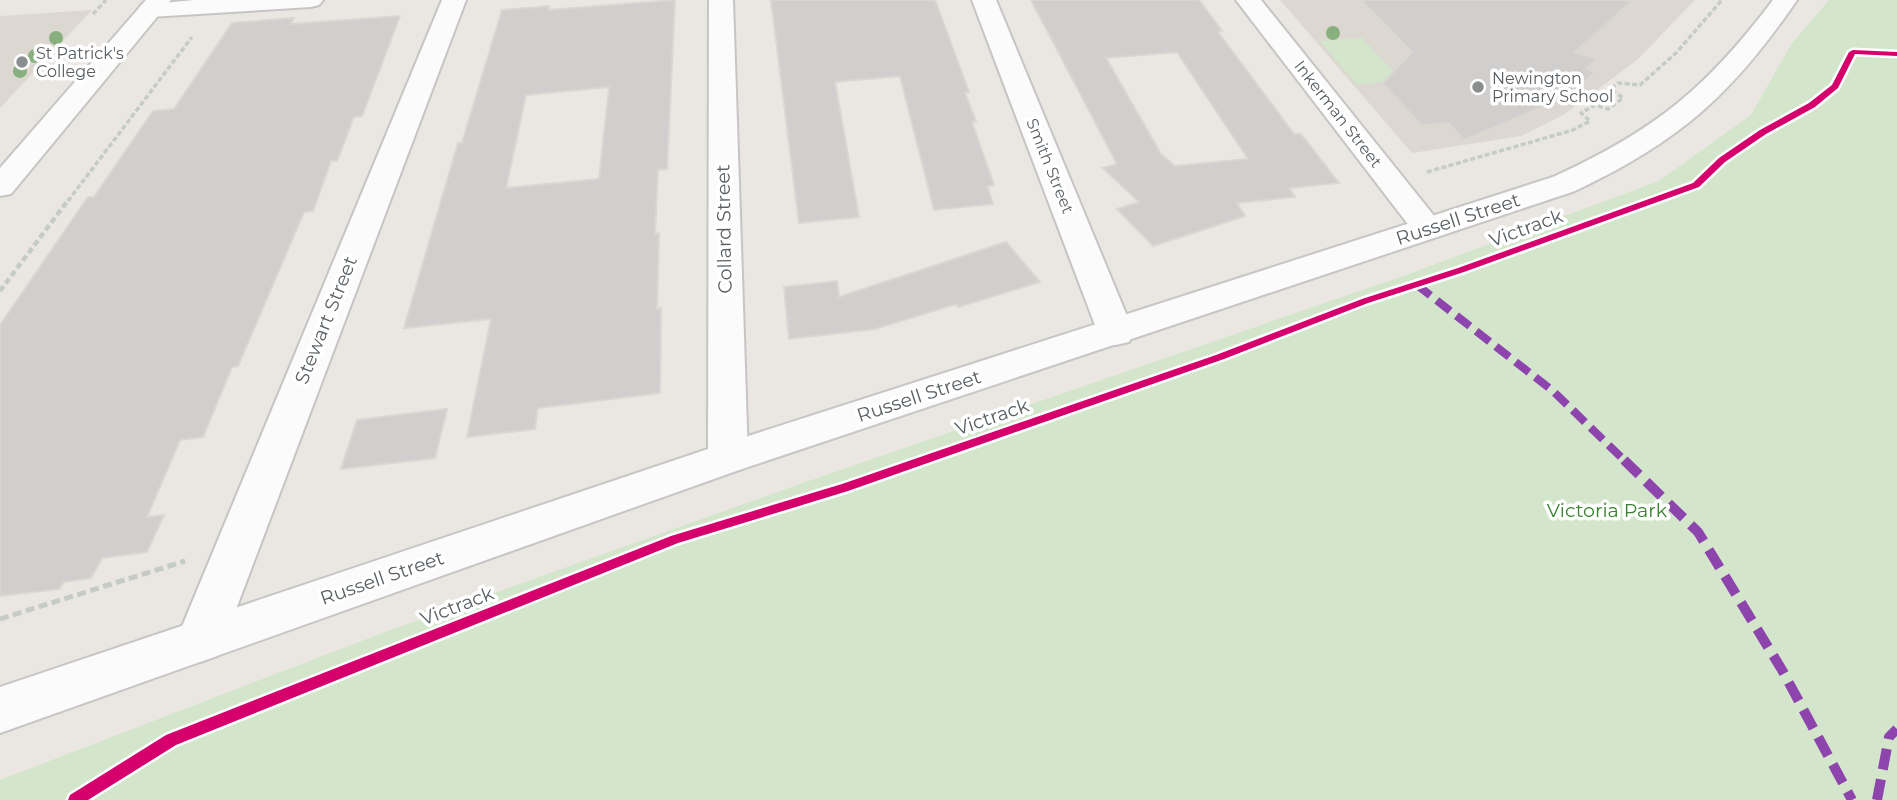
<svg xmlns="http://www.w3.org/2000/svg" width="1897" height="800" viewBox="0 0 1897 800" font-family="Montserrat,sans-serif">
  <style>
    .education { fill: #dcd7d1 }
    .green { fill: #d3e6cc }
    .building { fill: #d1cfcd; stroke: #dad6d2; stroke-width: 2; fill-rule: evenodd }
    .lines { fill: none; stroke-linecap: round; stroke-linejoin: round }
    .street-casing { stroke: #c5c5c4; stroke-width: 4 }
    .secondary-casing { stroke: #c6c6c5; stroke-width: 4 }
    .path-far2 { stroke: #c5cbc6; stroke-width: 3.5; stroke-dasharray: 5 2.5; stroke-linecap: butt }
    .path-far1 { stroke: #c5cbc6; stroke-width: 4.5; stroke-dasharray: 6 3.5; stroke-linecap: butt }
    .path { stroke: #c5cbc6; stroke-width: 5; stroke-dasharray: 9 4.5; stroke-linecap: butt }
    .street { fill: #fcfbfb; fill-rule: evenodd }
    .secondary { fill: #fcfbfb; fill-rule: evenodd }
    .quiet-far1 { stroke: #8e44ad; stroke-width: 8; stroke-dasharray: 17 8; stroke-linecap: butt }
    .quiet { stroke: #8e44ad; stroke-width: 10; stroke-dasharray: 21 10; stroke-linecap: butt }
    .cycleway-casing { stroke: #fff; stroke-width: 5 }
    .cycleway { fill: #d6006c; fill-rule: evenodd }
    .tree { fill: #88b07f }
    .poi-dot { fill: #8b8e8f; stroke: #fff; stroke-width: 2.5 }
    .labels { text-anchor: middle; dominant-baseline: central; stroke-width: 7; stroke-linejoin: round; paint-order: stroke }
    .far-poi-label { font-size: 16px; fill: #585e62; stroke: #fff; text-anchor: start }
    .far-street-label { font-size: 16px; fill: #585e62; stroke: #fff }
    .street-label { font-size: 19px; fill: #585e62; stroke: #fff }
    .park-label { font-size: 19px; fill: #38832e; stroke: #fff }
  </style>
  <rect width="100%" height="100%" fill="#eae7e2"/>
  <!-- education -->
  <path class="education" d="M1280,0h415l-58,60 -72,54 -44,22 -109,17z
    M92,10l-92,98v-92z"/>
  <!-- green -->
  <path class="green" d="M1829,0h68v800h-1897v-20l385,-148 412,-147 606,-209 256,-95 92,-66 41,-72z
    M1362,38l39,42 -44,5 -37,-44z"/>
  <!-- building -->
  <path class="building" d="M675,0l-8,169 -9,1 -3,64 4,-1 -2,76 4,-1 -1,85 -122,15 -3,21 -68,8 24,-118 -87,9 54,-185h4l40,-133 47,-4 -1,4zM609,87l-10,92 -93,9 20,-93z
    M771,0h164l34,92 -4,1 11,28 -4,1 22,63 -7,1 6,18 -59,6 -34,-134 -65,6 24,135 -60,6z
    M1031,0h168l23,31 -4,1 76,102h7l38,49 -50,5 6,9 -58,6 8,13 -92,30 -36,-37 22,-7 -36,-34 14,-4zM1177,52l71,107 -73,7 -14,-12 -55,-96z
    M1361,0h272l-58,52 22,7 -11,9 9,5 -32,25 -99,42 -15,-17 -28,2 -38,-42 29,-31z
    M400,16l-38,100 -8,1 -17,44h-6l-18,50 -9,1 -66,154 -6,1 -29,70 -23,3 -33,77 17,-2 -17,37 -45,6 -11,20 -27,4 -5,7 -59,7v-271l88,-128h6l59,-86 21,-2 58,-86 62,-5 -3,6z
    M1006,242l34,40 -82,25 -2,-3 -81,25 -86,10 -5,-52 53,-6 2,16z
    M447,409l-12,49 -94,11 16,-49z"/>
  <g class="lines">
    <!-- street casing -->
    <g class="street-casing">
      <path id="street" d="M194,0h129l-4,5 -8,2 -161,10 -9,-2 -3,-5 3,-5z
        M442,0h24l-242,641 -7,15 -17,6 -17,-6 -7,-15z
        M709,0h24l15,458 -6,11 -14,4 -14,-4 -6,-11z
        M972,0h24l138,333 -5,9 -13,3 -13,-3 -5,-9z
        M1236,0h25l178,222 5,7 -5,7 -11,3 -11,-3z"/>
    </g>
    <!-- secondary casing -->
    <g class="secondary-casing">
      <path id="secondary" d="M146,0h25l-160,194 -11,2v-28z
        M1773,0h24c-65,95 -118,142 -222,191l-833,278 -742,264v-46l714,-240 839,-270c101,-46 153,-88 220,-177z"/>
    </g>
    <!-- path-far2 -->
    <path class="path-far2" d="M93,14l13,-14
      M1427,172l146,-42 17,-9 -9,-8 14,-8 13,4 15,-11 -12,-9 7,-6 22,2 36,-32 46,-53
      M68,201l124,-164"/>
    <!-- path-far1 -->
    <path class="path-far1" d="M0,291l69,-92"/>
    <!-- path -->
    <path class="path" d="M0,619l185,-58"/>
    <!-- street -->
    <use href="#street" class="street"/>
    <!-- secondary -->
    <use href="#secondary" class="secondary"/>
    <!-- quiet-far1 -->
    <path class="quiet-far1" d="M1417,285l136,106 73,71"/>
    <!-- quiet -->
    <path class="quiet" d="M1624,460l74,72 84,138 70,130
      M1877,800l12,-63 8,-8"/>
    <!-- cycleway casing -->
    <g class="cycleway-casing">
      <path id="cycleway" d="M1853,50l44,2v4l-42,-2 -17,34 -23,19 -49,27 -41,28 -26,25 -235,85 -96,31 -144,56 -376,132 -170,52 -502,202 -88,55h-20l2,-5 96,-60 505,-199 171,-52 374,-129 146,-56 96,-31 235,-85 26,-25 41,-28 49,-27 23,-18 17,-33z"/>
    </g>
    <!-- cycleway -->
    <use href="#cycleway" class="cycleway"/>
  </g>
  <!-- trees -->
  <g class="tree">
    <circle cx="1333" cy="33" r="7"/>
    <circle cx="56" cy="38" r="7"/>
    <circle cx="35" cy="56" r="7"/>
    <circle cx="20" cy="71" r="7"/>
  </g>
  <!-- markers -->
  <g class="poi-dot">
    <circle cx="22" cy="62" r="7"/>
    <circle cx="1478" cy="87" r="7"/>
  </g>
  <g class="labels">
    <!-- far-poi labels -->
    <g class="far-poi-label">
      <text x="36" y="53">St Patrick's<tspan x="36" dy="18">College</tspan></text>
      <text x="1492" y="78">Newington<tspan x="1492" dy="18">Primary School</tspan></text>
    </g>
    <!-- far-street labels -->
    <g class="far-street-label">
      <text transform="translate(1338 114) rotate(52)">Inkerman Street</text>
      <text transform="translate(1050 166) rotate(68)">Smith Street</text>
    </g>
    <!-- street labels -->
    <g class="street-label">
      <text transform="translate(1458 219) rotate(-18)">Russell Street</text>
      <text transform="translate(1526 228) rotate(-20)">Victrack</text>
      <text transform="translate(724 229) rotate(-91)">Collard Street</text>
      <text transform="translate(326 320) rotate(-68)">Stewart Street</text>
      <text transform="translate(919 396) rotate(-18)">Russell Street</text>
      <text transform="translate(992 417) rotate(-19)">Victrack</text>
      <text transform="translate(382 578) rotate(-19)">Russell Street</text>
      <text transform="translate(457 606) rotate(-21)">Victrack</text>
    </g>
    <!-- park labels -->
    <g class="park-label">
      <text x="1607" y="510">Victoria Park</text>
    </g>
  </g>
</svg>
